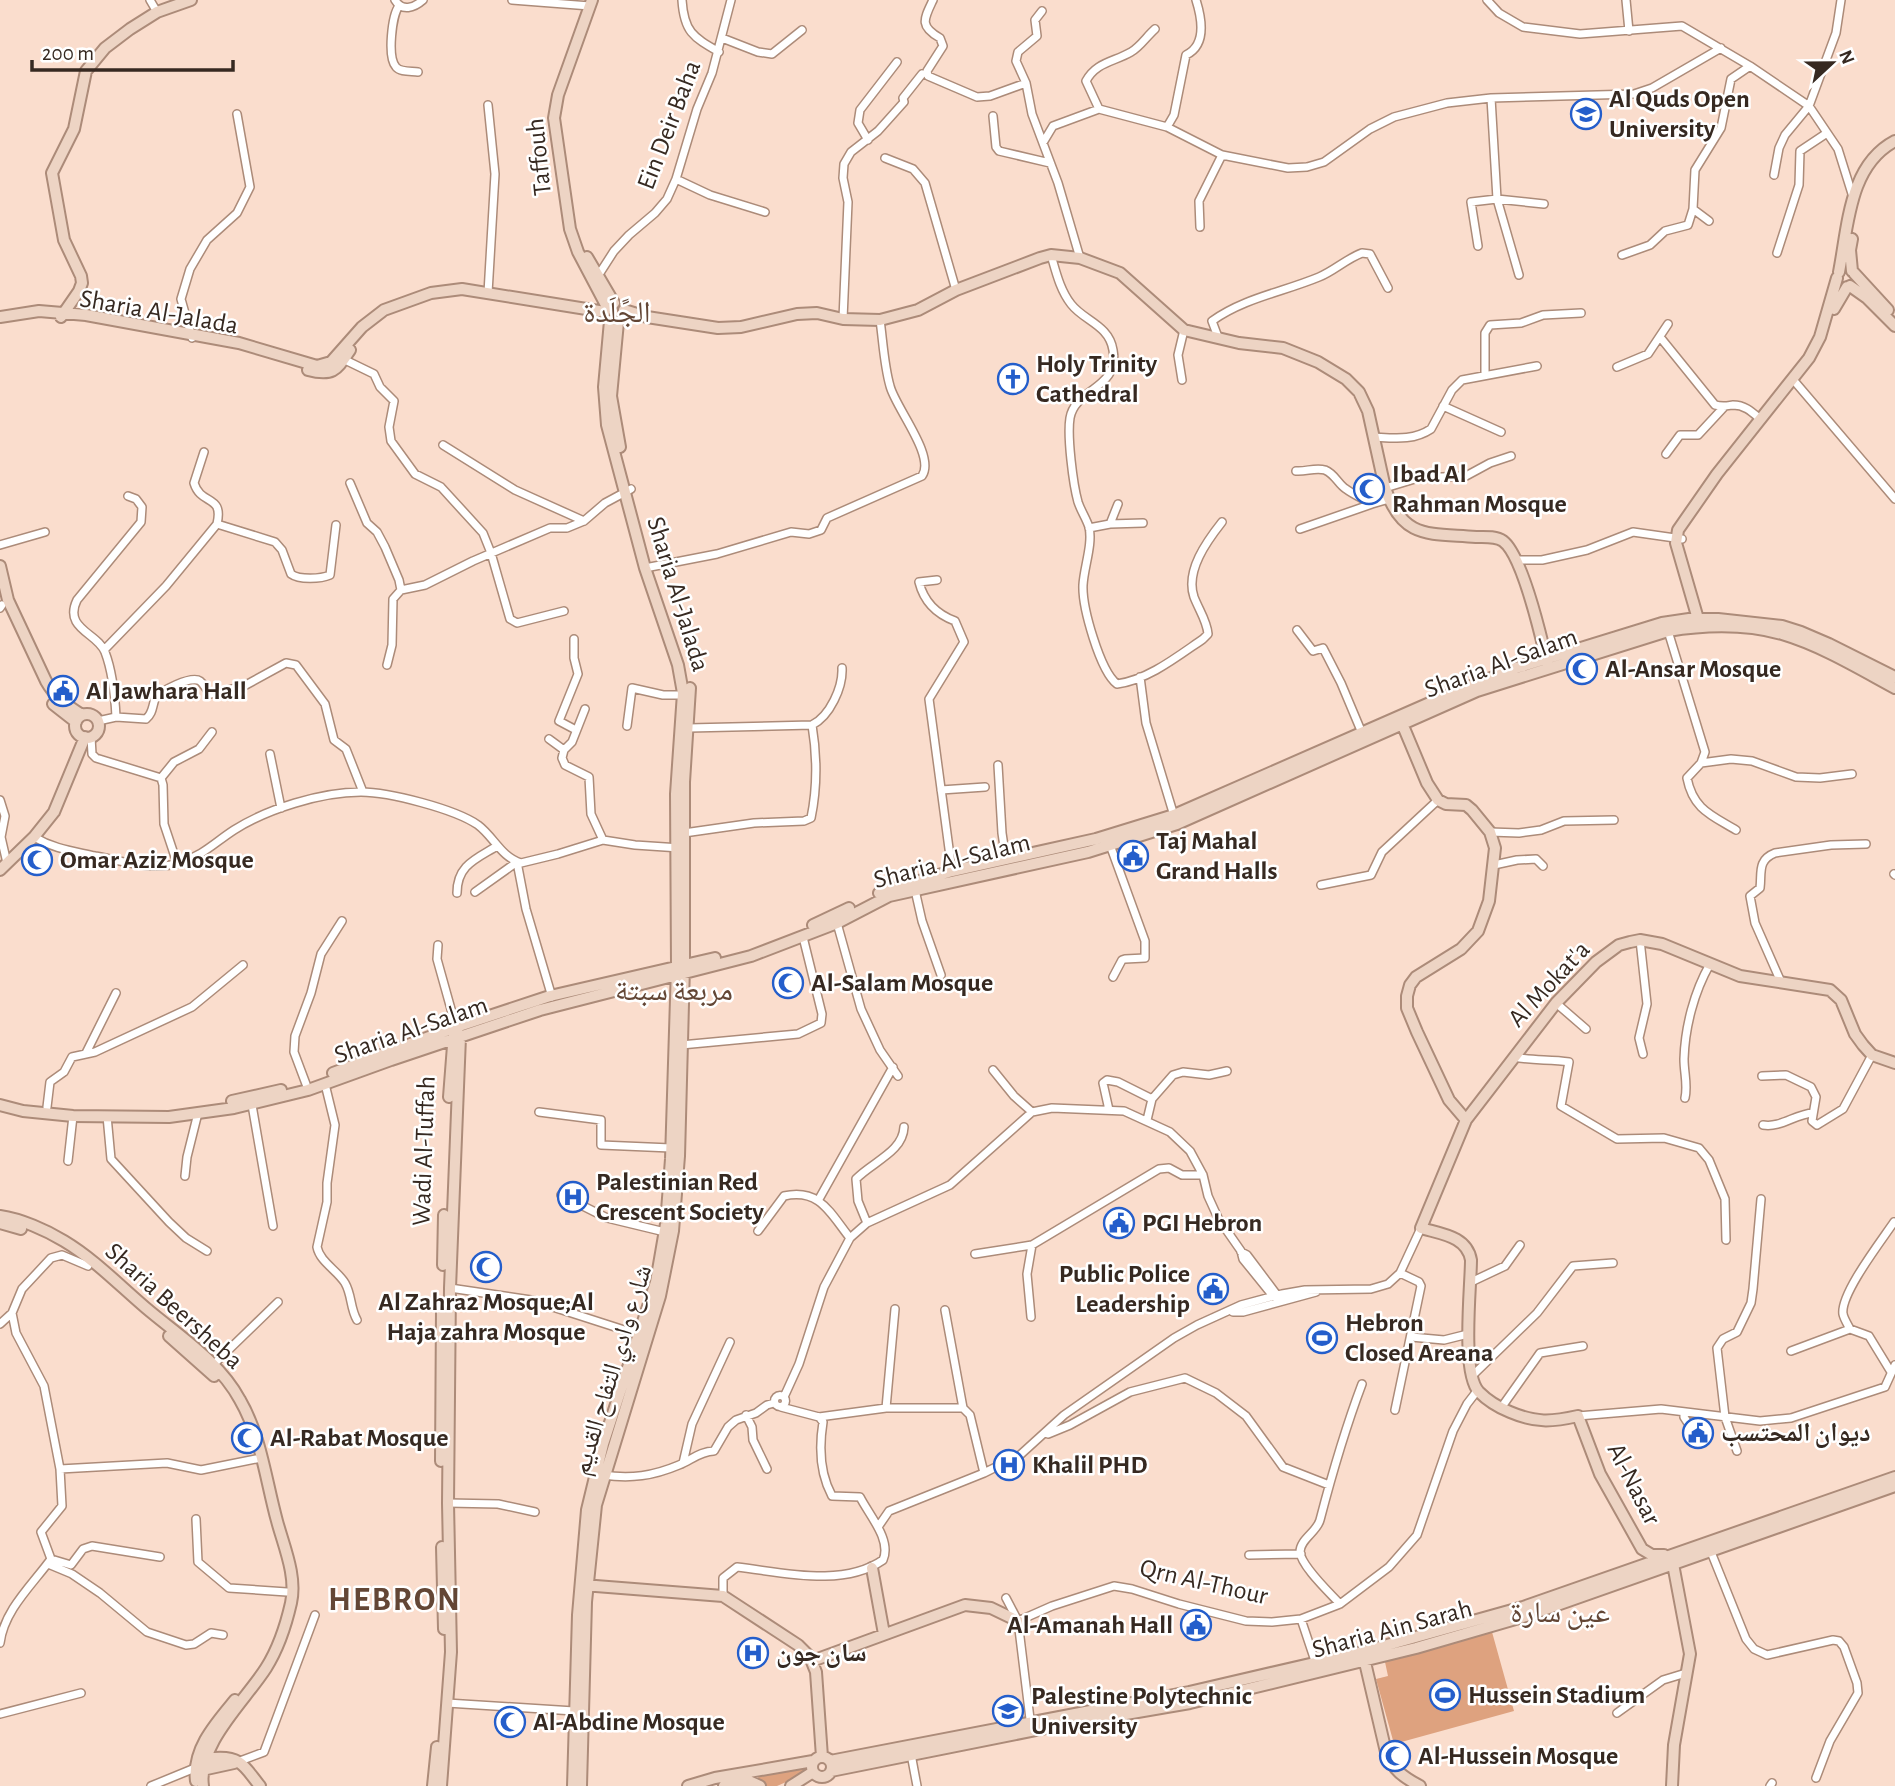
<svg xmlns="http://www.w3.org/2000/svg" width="1895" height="1786" viewBox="0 0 1895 1786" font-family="'Alegreya Sans','Noto Naskh Arabic',sans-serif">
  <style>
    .green { fill: #dea27f }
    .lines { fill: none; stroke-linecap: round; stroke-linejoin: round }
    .street-casing { stroke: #ac8b79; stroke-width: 10 }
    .secondary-casing { stroke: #ac8b79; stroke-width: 14 }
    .street { stroke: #fff; stroke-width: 7 }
    .secondary { stroke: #edd4c4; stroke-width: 10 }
    .labels { text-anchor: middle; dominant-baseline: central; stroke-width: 5; stroke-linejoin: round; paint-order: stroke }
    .poi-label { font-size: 26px; font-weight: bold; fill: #362921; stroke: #fff; text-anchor: start }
    .street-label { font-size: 26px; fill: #362921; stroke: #fff }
    .quarter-label { font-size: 30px; fill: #634635; stroke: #fff }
    .district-label { font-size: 33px; font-weight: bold; letter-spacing: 2px; fill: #634635; stroke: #fff }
  </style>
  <rect width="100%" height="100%" fill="#faddcd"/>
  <!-- green -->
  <path class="green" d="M1492,1632l22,79 -120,33 -18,-65 12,-3 -3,-14z
    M808,1766l-1,7 -30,13h-11l-8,-7 1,-6z"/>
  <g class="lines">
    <!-- street casing -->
    <g class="street-casing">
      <path id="street" d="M150,0l7,12
        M395,0c7,12 19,8 28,0
        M512,0l78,6
        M682,0c2,32 11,37 37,52
        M933,0c-9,19 -14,26 7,38l3,8 -16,25 1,5 49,21 13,-1 36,-13
        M1487,0l12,13 24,14 57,7 102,-8 68,40 59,40 29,43 15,48
        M1626,0l3,31
        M399,6c-7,9 -12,51 -3,61 4,5 15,4 22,5
        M1042,11l-7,9 2,16 -19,16 -2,9 10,22 6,31 26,69 22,75
        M722,38l36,14 14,2 30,-24
        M1491,98l6,101 22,76
        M1099,109l-13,-28c10,-19 28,-19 45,-29 9,-5 16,-16 24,-23
        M993,116l3,31 3,4 51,12
        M1167,127l7,-12 12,-60c21,-10 16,-36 10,-55
        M868,140l-10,-17 2,-13 37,-48
        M1044,141l9,-15 46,-17 68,18 55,28 66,13 19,-1 17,-5 46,-33 24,-12 53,-14 44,-5 143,-4 18,-6 69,-40
        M885,158l28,11 12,14 31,107
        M1774,175l5,-27 6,-13 24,-29 27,-73 5,-33
        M676,179l34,16 55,17
        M1693,209l16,12
        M1200,227l-1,-26 23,-46
        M1478,246l-7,-44 26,-3 47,5
        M1777,253l22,-68 1,-34 27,-18
        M1051,255c5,17 9,35 20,49 13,17 38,21 42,46 7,39 -38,38 -43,68 -3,18 3,66 8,84 3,9 8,16 11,25 4,17 -5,40 -6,58 -1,22 17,86 34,99 31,-4 61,-28 86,-45l5,-5c-1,-13 -9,-24 -14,-37 -9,-26 13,-56 28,-75
        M1622,255l28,-10 15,-14 23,-6 5,-16 2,-39 26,-42 10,-49 19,-13
        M596,279l18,-28 15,-16 26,-22 12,-14 9,-20 21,-70 15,-36 19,-73
        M488,293l7,-119 -7,-69
        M843,319l5,-117 -5,-24 1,-14 7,-12 27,-21 26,-29 -1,-4 19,-24
        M1218,337l-6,-16c32,-23 71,-29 107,-44 15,-6 27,-18 43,-24l8,1 18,34
        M1660,337l55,68c8,2 11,1 18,0 12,0 19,7 27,14
        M192,338l-11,-39 9,-30 17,-29 30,-27 13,-26 -13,-73
        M341,358l33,16 6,13 14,14 -5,26 2,14 24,33 26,13 42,46 8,20 19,66 7,4 47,-12
        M1617,367l31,-13 20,-30
        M1485,375v-42l5,-8 31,-2 22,-8 38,-2
        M1182,380l-4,-25 6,-25
        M1796,383l99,116
        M1443,406l58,26
        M1373,437c21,1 40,4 58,-8l21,-39 10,-10 75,-14
        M443,445l72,45 69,31
        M1666,454l14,-19h18l26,-28
        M1296,471c10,1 19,-4 29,-1 10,4 13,14 21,19 8,6 18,10 26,15l17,-5
        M350,483l17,40 10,9 8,15 14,33 2,10
        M1385,488l33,-10 48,-2 24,-13 21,-7
        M217,524l58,18 7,8 9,24c8,6 30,5 39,1l6,-50
        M1110,524l8,-20
        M1089,528l21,-4 33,-1
        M1300,529l72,-25
        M0,545l45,-13
        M1517,560h25l45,-10 46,-18 49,7
        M645,568l72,-14 74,-22 18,2 12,-4 6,-12 95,-42c14,-20 -27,-69 -32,-90 -6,-21 -7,-45 -10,-66
        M937,580l-18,2c5,20 17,32 36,39l9,21 -35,57 23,172
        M0,608l2,-3
        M1297,630l16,21 10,-3 18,35 21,50
        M1668,631l37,121 -4,11 -14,15c6,31 24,37 49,52
        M574,639v19l4,16 -19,47 17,9
        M105,649l61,-63 51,-62c7,-30 -16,-18 -23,-41l10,-31
        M387,665l5,-20 1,-46 8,-9 24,-5 48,-24 77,-33h17l17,-7 21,-18 26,-14
        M1140,677l6,46 29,96
        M116,717l30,2c7,-6 6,-12 9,-20 4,-8 37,-24 45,-18 4,3 6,9 11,13l33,-8 42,-23 10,2 29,39 9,36 12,9 17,43
        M98,721l18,-4c-1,-21 -3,-44 -11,-65 -7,-19 -42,-23 -28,-52l64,-78 1,-15 -6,-8 -8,-3
        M627,726l5,-38 31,7h20
        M689,728l123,-3c18,-9 31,-38 30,-57
        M91,737l1,17 4,4 65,20
        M549,739l15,11 -2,8 3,7 24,12 2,37 12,26
        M564,750l8,-8 13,-33
        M270,754l11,54
        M1701,763l30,-4 21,2 44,16 24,1 32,-4
        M998,765l4,68 4,27
        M941,790l44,-3
        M0,800l5,16 -4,21 6,26
        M1490,832l29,1 22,-3 23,-9 50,-1
        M684,833l70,-10 50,-2 7,-3c6,-29 6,-63 1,-93
        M34,837c20,12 39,14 61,19 27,5 57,15 84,7 25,-8 35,-20 55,-33 33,-21 87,-38 127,-38 28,0 94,17 117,33 16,12 23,32 43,38l37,-9 45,-14 32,5 45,3
        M1110,845l35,96v17l-20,1 -3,1 -9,17
        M177,863l-13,-39 -1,-39 -2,-7 13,-16 25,-13 13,-17
        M1494,865l23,-5 19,-1 7,7
        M1894,874l1,1
        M1321,885l50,-10 11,-23 56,-52
        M915,890l7,31 19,54
        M475,892l42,-30 9,47 26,88
        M457,893c0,-28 19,-34 40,-47
        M837,923l24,86 19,41 18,26
        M1640,940l7,64 -8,34 4,16
        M438,945l-1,14 19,68
        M1781,982l-26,-59 -5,-27 10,-8c2,-15 -3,-28 15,-35l56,-8 35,-1
        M1556,1003l30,26
        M681,1045l117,-11 23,-11 1,-9 -19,-77
        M86,1053l30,-60
        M1514,1057c18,4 36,2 55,5l-8,44 56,33 47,-1 35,10 10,12 16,39 1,41
        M993,1070l21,26 18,16
        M1762,1076l24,-1 25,12 5,10 -4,24 5,4 26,-16 29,-54
        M306,1084l-12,-32 1,-16 16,-43 10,-39 21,-33
        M325,1084l10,41 -8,58v19l-10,45c3,15 20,23 28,36 7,12 5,25 12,37
        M1685,1098c3,-13 -1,-25 -1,-39 1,-32 10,-67 26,-95
        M252,1105l21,121
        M47,1107l3,-25 14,-10 8,-15 23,-5 97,-45 51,-42
        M1109,1110l-6,-27 4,-3 11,2 34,17
        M539,1112l62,8v25l70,3
        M107,1116l4,43 58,63 17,16 21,13
        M1147,1120l5,-21 21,-24 10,-3 26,3 18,-4
        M1763,1125c18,3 32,-11 50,-12
        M68,1161l5,-45
        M185,1176l2,-19 11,-44
        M561,1195l46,23 62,15
        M819,1199l74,-132
        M867,1223l-9,-22 -2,-22c16,-17 47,-27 48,-52
        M758,1231l26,-35c36,-8 46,17 66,42
        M1241,1252l6,3 33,44
        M975,1254l57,-9 127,-76 10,-1 13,7h21
        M1471,1282l34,-16 15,-21
        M450,1288l81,12 112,36
        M945,1310l18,98
        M1233,1312h10l73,-20
        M1031,1317l-4,-43 5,-29
        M0,1324l12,-11
        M1411,1337l33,3 24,-6
        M1791,1351l59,-22
        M213,1365l65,-63
        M1891,1372l-22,-36 -19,-7c-2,-4 -6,-10 -7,-15 -3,-20 39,-74 51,-92
        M1473,1375l64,-62 36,-47 40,-3
        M774.5 1401a5.5 5.5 0 1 1 11 0a5.5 5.5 0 1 1-11 0Z
        M784,1397l15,-33 25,-77 26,-49 17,-15 83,-38 82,-73 20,-4 72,3 46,21 20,19 13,24 5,21 10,22 23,33 2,8 30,37 7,4
        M781,1407l38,10 67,-9h77l7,7 14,58
        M886,1408l9,-99
        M1501,1408l39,-55 43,-7
        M1395,1410l26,-124 -2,-4 -19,-9
        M1684,1412v5l9,14
        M746,1415l6,12 1,13 14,29
        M1578,1416l83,-7 99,12 31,-3 94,-31 10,-22
        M1048,1434l22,-9 60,-33 55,-14 31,15 30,23 37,51 46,18
        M1737,1451l-12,-34 -8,-69 6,-9 14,-7 14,-29 2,-14 8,-90
        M683,1463l9,-39 38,-82
        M60,1469l-16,-83 -28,-53 -4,-20 10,-24 29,-31 11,-3 26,11
        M603,1475c28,4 50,1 76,-10 12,-5 22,-14 35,-14l14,-24 8,-7 20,-7 11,-8 7,-2
        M448,1503l50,1 37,8
        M196,1519l2,43 31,26 58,4
        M878,1527l11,-16 95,-38 36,-18 44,-40 110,-77 23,-13 44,-20 41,-11 23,-4 66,-1 17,-5 12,-11 21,-45
        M1711,1552l35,87 8,10 13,6 66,-15 6,1 5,6 13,36 1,10 -28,48 -14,37
        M1249,1555l52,-1
        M51,1559l20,6 12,-16 9,-3 68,11
        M48,1564l24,10 28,19 47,39 39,13 8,-1 17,-11 12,2
        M723,1596v-18l14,-11c45,5 105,21 146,-7 9,-20 -14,-45 -23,-63l-28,-1c-12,-22 -13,-49 -9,-74l-4,-5
        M1006,1598l12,23 13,106
        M1340,1604c-10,-11 -39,-38 -40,-52 0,-13 17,-20 20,-32 12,-46 25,-91 42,-136
        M1301,1619l15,45
        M1018,1621l34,-15 62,-20 18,3 47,15 67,17 26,1 29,-3 39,-15 49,-37 28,-32 36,-104 14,-27 10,-13
        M0,1643c4,-33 33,-59 51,-84l-10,-27 21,-26 -2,-37 107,-6 34,7 55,-11
        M447,1703l127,8
        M1617,1713l46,-33 23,-7
        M0,1714l81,-21
        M911,1754l6,32
        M240,1761l24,-9 51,-137
        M151,1786l44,-18
        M1770,1786l2,-3"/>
    </g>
    <!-- secondary casing -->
    <g class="secondary-casing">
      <path id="secondary" d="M592,0l-34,95 -4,23 16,111 8,23 29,55
        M1852,239l-2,11 2,21
        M587,257l27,46
        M1839,272c9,-46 10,-107 56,-131
        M1854,273l34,37
        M1850,286l17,12 28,28
        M1834,309l13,-22
        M624,310l23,7 71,11 23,-1 56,-13 20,-1 26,6 37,1 38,-10 38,-20 84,-32 11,-3 29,3 40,15 64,57 55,13 44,5 35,14 28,17 13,13 9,19 17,77c18,52 44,45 91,49 8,0 20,-1 27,4 19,14 38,95 44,121
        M0,317l39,-6 47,4 153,28 78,23 14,-4 31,-35 22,-17 47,-17 31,-4 143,23
        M61,317l18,-26 3,-8 -1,-7 -17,-36 -12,-67 22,-44 12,-58 19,-23 25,-19 27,-17 34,-12
        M618,322l-7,74 9,51
        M308,370c26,7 29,-1 42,-20
        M0,566l8,34 38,81c9,16 20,24 36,34
        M1702,625l-4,-6 -22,-76 2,-13 39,-56 92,-116 11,-21 17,-59
        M53,704l23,18
        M75 726a12 12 0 1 1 24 0a12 12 0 1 1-24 0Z
        M1401,721l26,62 11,17 8,4 20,1 6,5 18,22 5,16 -6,53 -11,30 -17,18 -45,28 -6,8 -3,11v12l10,24 32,68 17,20
        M0,870l34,-33 20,-25 31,-75
        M879,893l73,-22 144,-32 78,-24 267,-117 75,-30 146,-45 27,-4h29l64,7 19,6 28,12 66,33
        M813,925l36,-17
        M333,1073l123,-46 94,-31 165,-38
        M449,1097l5,-64
        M232,1101l49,-11
        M0,1105l23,6 50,5 96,1 65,-9 74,-18 83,-30 149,-50 211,-54 86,-33 52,-27 199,-44 89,-28 300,-133 191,-60c36,-6 78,-7 114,3 40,12 76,34 113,54
        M0,1216c21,3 46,14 64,25 30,18 55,44 82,67 33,28 73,53 94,92 21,36 26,81 37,121 7,26 20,55 14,82 -5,22 -13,46 -25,65 -21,33 -69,76 -63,118
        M0,1223l21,6
        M443,1265l1,-50
        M169,1336l45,40
        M441,1461l1,-152
        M442,1547l2,82
        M872,1568l12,66
        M583,1585l140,11 75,49 12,12 6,15 6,85
        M1364,1658l22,94c7,18 17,25 34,34
        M812,1661l153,-56 26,3 27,13
        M812 1767a10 10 0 1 1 20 0a10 10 0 1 1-20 0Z
        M830,1761l359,-69 173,-40 161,-45 372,-130
        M200,1764c5,-5 8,-5 15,-6 27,-2 30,10 45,28
        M199,1769l3,1 32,-7
        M831,1771l225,-45 134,-23 226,-55 110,-32 369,-130
        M196,1781c-4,-32 20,-58 39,-81
        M433,1786l4,-39
        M441,1786l10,-134 -3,-149 2,-215 10,-251 -3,-6
        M573,1786l5,-171 9,-105 16,-66 53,-162 10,-58 5,-65 6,-192 -1,-173 7,-101 -5,-28 -33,-97 -38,-143 -3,-38 6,-66
        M581,1786l5,-184 10,-97 64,-209 13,-65 6,-75 5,-190v-184l6,-94
        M688,1786l27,-8 98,-17
        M724,1786l25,-5 11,5
        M791,1786l22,-14
        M1672,1786l2,-41 16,-91 -17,-90 -9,-9h-12l-10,-6 -42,-75 -22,-58c-27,6 -42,7 -68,-4 -10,-4 -23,-12 -31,-20 -18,-19 -8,-106 -8,-132 -4,-24 -30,-26 -50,-32l45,-108 90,-117 40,-41 23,-17 11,-3 10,-2 22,4 78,32 90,14 11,10 14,34 8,11 9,10 23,8"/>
    </g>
    <!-- street -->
    <use href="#street" class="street"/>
    <!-- secondary -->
    <use href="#secondary" class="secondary"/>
  </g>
  <!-- icons -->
  <defs>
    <g id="university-ring" transform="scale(1.575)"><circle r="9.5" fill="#fff" stroke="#245ecb" stroke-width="1.5"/><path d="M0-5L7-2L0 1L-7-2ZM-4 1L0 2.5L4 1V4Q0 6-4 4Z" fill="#245ecb"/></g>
    <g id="church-ring" transform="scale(1.575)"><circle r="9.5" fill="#fff" stroke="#245ecb" stroke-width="1.5"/><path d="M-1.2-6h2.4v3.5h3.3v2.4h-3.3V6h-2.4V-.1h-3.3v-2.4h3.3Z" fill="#245ecb"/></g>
    <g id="mosque-ring" transform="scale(1.575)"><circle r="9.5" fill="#fff" stroke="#245ecb" stroke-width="1.5"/><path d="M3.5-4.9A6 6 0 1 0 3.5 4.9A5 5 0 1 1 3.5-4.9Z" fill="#245ecb"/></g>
    <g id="civic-ring" transform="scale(1.575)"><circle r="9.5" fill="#fff" stroke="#245ecb" stroke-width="1.5"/><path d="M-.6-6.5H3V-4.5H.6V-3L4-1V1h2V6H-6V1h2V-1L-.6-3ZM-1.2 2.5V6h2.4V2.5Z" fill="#245ecb"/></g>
    <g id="hospital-ring" transform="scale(1.575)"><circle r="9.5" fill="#fff" stroke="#245ecb" stroke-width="1.5"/><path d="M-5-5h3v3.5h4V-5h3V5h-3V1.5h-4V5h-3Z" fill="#245ecb"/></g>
    <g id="stadium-ring" transform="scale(1.575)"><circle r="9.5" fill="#fff" stroke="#245ecb" stroke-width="1.5"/><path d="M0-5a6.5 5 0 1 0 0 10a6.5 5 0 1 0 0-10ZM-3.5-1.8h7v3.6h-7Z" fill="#245ecb"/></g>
  </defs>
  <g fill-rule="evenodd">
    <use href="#university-ring" x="1586" y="114"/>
    <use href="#church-ring" x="1013" y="379"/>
    <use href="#mosque-ring" x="1369" y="489"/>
    <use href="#mosque-ring" x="1582" y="669"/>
    <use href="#civic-ring" x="63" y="691"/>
    <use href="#civic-ring" x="1133" y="856"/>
    <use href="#mosque-ring" x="37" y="860"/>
    <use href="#mosque-ring" x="788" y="983"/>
    <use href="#hospital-ring" x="573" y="1197"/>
    <use href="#civic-ring" x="1119" y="1223"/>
    <use href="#mosque-ring" x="486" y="1267"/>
    <use href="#civic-ring" x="1213" y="1289"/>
    <use href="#stadium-ring" x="1322" y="1338"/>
    <use href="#civic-ring" x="1698" y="1433"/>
    <use href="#mosque-ring" x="247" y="1438"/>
    <use href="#hospital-ring" x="1009" y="1465"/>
    <use href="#civic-ring" x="1196" y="1625"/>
    <use href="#hospital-ring" x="753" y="1653"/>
    <use href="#stadium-ring" x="1445" y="1695"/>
    <use href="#university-ring" x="1008" y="1711"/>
    <use href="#mosque-ring" x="510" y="1722"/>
    <use href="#mosque-ring" x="1395" y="1756"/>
  </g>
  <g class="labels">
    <!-- poi labels -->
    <g class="poi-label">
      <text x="1609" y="99">Al Quds Open<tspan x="1609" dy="30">University</tspan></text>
      <text x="1036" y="364">Holy Trinity<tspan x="1036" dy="30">Cathedral</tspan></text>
      <text x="1392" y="474">Ibad Al<tspan x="1392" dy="30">Rahman Mosque</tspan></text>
      <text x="1605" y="669">Al-Ansar Mosque</text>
      <text x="86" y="691">Al Jawhara Hall</text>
      <text x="1156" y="841">Taj Mahal<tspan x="1156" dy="30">Grand Halls</tspan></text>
      <text x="60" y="860">Omar Aziz Mosque</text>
      <text x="811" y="983">Al-Salam Mosque</text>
      <text x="596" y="1182">Palestinian Red<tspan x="596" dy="30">Crescent Society</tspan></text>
      <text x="1142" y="1223">PGI Hebron</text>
      <text x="1190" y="1274" text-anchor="end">Public Police<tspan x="1190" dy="30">Leadership</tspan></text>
      <text x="486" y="1302" text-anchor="middle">Al Zahra2 Mosque;Al<tspan x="486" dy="30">Haja zahra Mosque</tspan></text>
      <text x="1345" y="1323">Hebron<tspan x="1345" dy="30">Closed Areana</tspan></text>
      <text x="1721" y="1433">ديوان المحتسب</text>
      <text x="270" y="1438">Al-Rabat Mosque</text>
      <text x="1032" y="1465">Khalil PHD</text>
      <text x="1173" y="1625" text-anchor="end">Al-Amanah Hall</text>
      <text x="776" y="1653">سان جون</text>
      <text x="1468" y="1695">Hussein Stadium</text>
      <text x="1031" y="1696">Palestine Polytechnic<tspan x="1031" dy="30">University</tspan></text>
      <text x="533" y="1722">Al-Abdine Mosque</text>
      <text x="1418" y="1756">Al-Hussein Mosque</text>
    </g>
    <!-- street labels -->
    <g class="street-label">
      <text transform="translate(669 125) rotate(-69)">Ein Deir Baha</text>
      <text transform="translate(539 157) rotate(-96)">Taffouh</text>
      <text transform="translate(159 312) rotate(10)">Sharia Al-Jalada</text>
      <text transform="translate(678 594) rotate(73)">Sharia Al-Jalada</text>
      <text transform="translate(1501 663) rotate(-20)">Sharia Al-Salam</text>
      <text transform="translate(952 861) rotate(-14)">Sharia Al-Salam</text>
      <text transform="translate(1549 984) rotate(-47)">Al Mokat'a</text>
      <text transform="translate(411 1030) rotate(-19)">Sharia Al-Salam</text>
      <text transform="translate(424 1151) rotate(-88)">Wadi Al-Tuffah</text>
      <text transform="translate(174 1306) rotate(42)">Sharia Beersheba</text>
      <text transform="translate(612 1370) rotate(-73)">شارع وادي التفاح القديم</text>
      <text transform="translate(1634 1484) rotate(63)">Al-Nasar</text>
      <text transform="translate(1204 1582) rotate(13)">Qrn Al-Thour</text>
      <text transform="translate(1392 1629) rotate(-15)">Sharia Ain Sarah</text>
    </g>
    <!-- quarter labels -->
    <g class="quarter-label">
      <text x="617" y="313">الجًلَدة</text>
      <text x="674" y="991">مربعة سبتة</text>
      <text x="1560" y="1613">عين سارة</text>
    </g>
    <!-- district labels -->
    <g class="district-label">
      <text x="395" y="1600">HEBRON</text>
    </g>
  </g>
  <!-- north arrow -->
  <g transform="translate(1832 63) rotate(68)" stroke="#ffffff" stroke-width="5" paint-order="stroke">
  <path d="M0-5L12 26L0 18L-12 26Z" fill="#362921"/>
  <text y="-10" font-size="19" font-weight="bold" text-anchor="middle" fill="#362921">N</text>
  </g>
  <!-- scale -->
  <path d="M32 60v10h201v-10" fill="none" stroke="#362921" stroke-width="3.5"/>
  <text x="42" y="60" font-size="21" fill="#362921" stroke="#ffffff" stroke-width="5" paint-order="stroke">200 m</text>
</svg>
